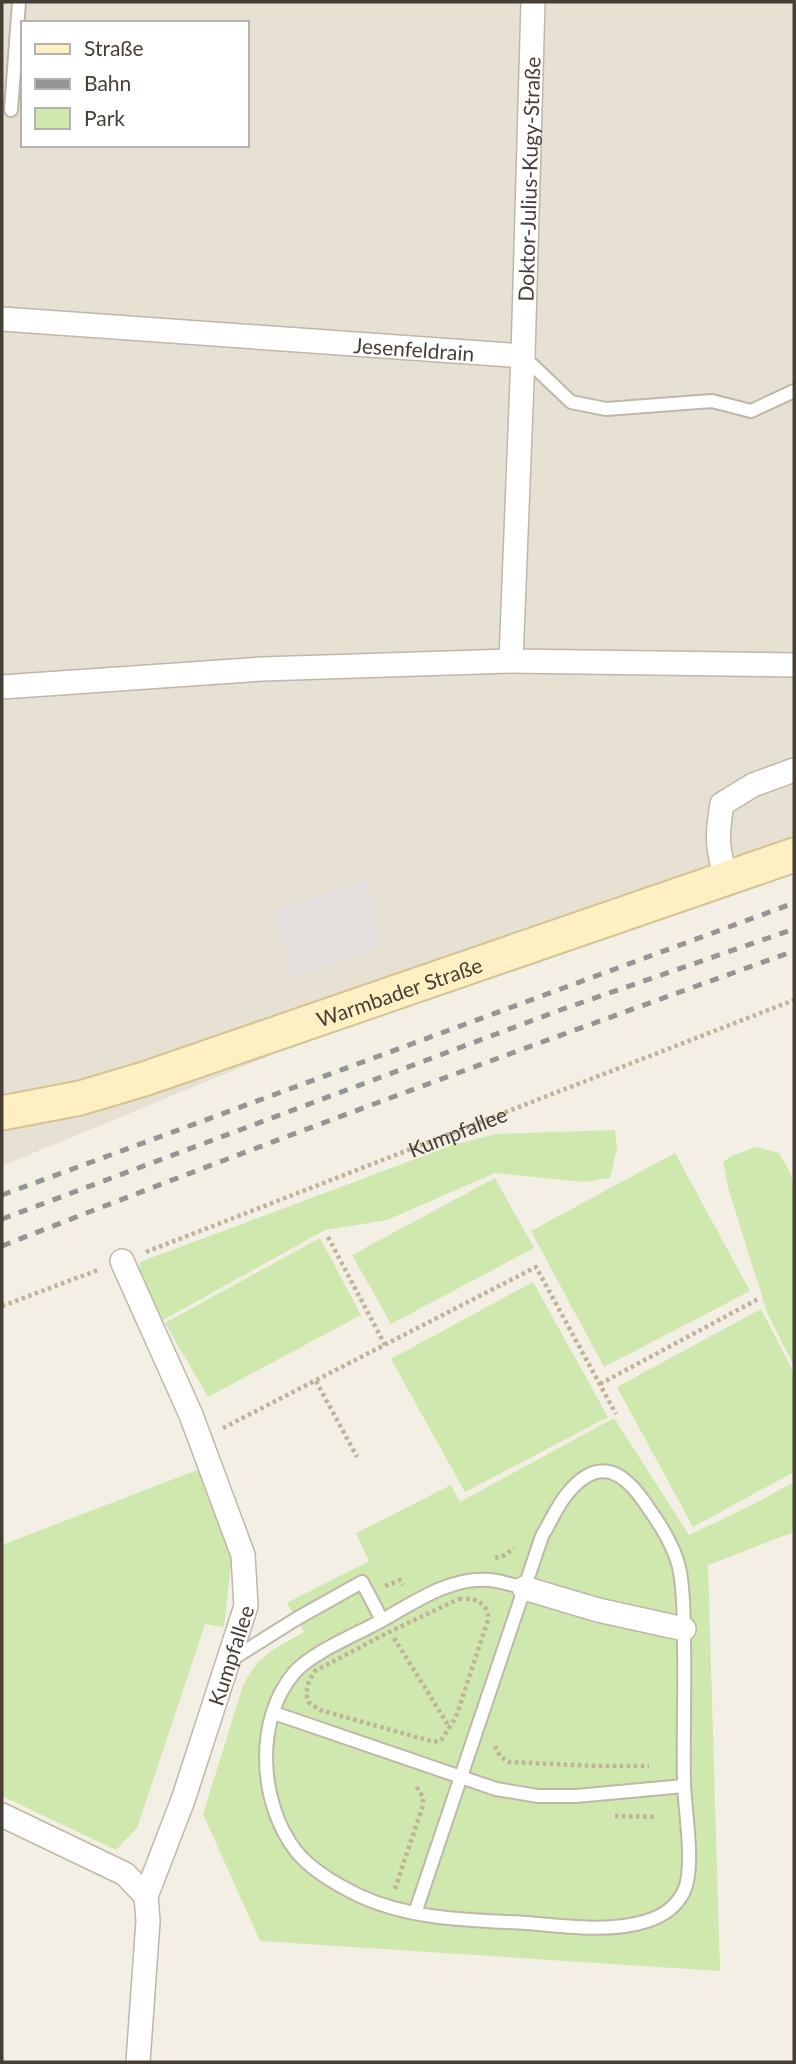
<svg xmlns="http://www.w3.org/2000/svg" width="796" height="2064" viewBox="0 0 796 2064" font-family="Lato,sans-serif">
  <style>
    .residential { fill: #e7e1d3; fill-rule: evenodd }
    .green { fill: #cee8ad }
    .parking { fill: #e4e1de }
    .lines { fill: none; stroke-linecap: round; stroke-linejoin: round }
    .lane-casing { stroke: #bfb7a8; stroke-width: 16 }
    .street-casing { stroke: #bfb7a8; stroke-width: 26 }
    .secondary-casing { stroke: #d4c394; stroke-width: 37 }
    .path { stroke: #c1b299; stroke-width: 4.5; stroke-dasharray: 3.5 3.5; stroke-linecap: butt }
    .lane { stroke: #fff; stroke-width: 12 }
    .street { stroke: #fff; stroke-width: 23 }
    .secondary { stroke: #fff0c3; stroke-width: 33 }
    .rail { stroke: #959595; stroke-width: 5; stroke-dasharray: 9 9; stroke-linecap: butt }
    .labels { text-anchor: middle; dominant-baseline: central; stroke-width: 6; stroke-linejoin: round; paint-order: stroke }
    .street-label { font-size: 21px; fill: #463f35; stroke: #fff }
  </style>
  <rect width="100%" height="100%" fill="#f3efe5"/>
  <!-- residential -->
  <path class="residential" d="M2,2h792v837l-792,327zM23,23h224v122h-224z"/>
  <!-- green -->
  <path class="green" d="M615,1130l2,18 -7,30 -26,4 -89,-9 -108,47 -62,10 -169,94 -18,-47 2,-15 313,-117 43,-11z
    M756,1147l23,6 12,21 3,14v178l-27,-54 -38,-121 -6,-29 9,-6z
    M675,1153l75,138 -146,76 -73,-136z
    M495,1178l39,70 -143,76 -39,-69z
    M320,1238l41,77 -153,82 -43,-74z
    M533,1282l75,135 -143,75 -74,-133z
    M761,1309l33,64v99l-101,55 -76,-140z
    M614,1418l75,117 63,-30 42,-23v50l-86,33 12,406 -460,-30 -57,-127 40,-128c15,-32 32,-37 61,-54l-17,-29 82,-42 -13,-28 95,-48 9,17z
    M200,1469l32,86 -8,72 -19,-3 -68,204 -21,22 -114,-54v-251z"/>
  <!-- parking -->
  <path class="parking" d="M368,880l14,67 -89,31 -20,-67z"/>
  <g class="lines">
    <!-- lane casing -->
    <g class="lane-casing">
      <path id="lane" d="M11,110l8,-108
        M524,357l47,45 35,7 106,-8 39,10 43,-20
        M229,1661l67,-42 66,-37 20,38
        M274,1713l222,76 42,7h38l108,-10
        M415,1913l127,-377c8,-13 15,-30 25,-42 33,-41 59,-21 82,15 13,18 27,40 31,63 4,23 4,48 4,71 1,47 -1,95 0,142 1,26 11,83 0,106 -7,15 -21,25 -37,30 -38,12 -81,5 -120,2 -56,-3 -115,-3 -167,-27 -23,-11 -48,-25 -64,-45 -37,-47 -42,-131 -2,-178 17,-20 61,-38 85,-51 33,-18 71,-46 111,-42 11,1 23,5 34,8"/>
    </g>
    <!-- street casing -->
    <g class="street-casing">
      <g id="street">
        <path id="s2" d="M2,319l521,37 -12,305"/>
        <path id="s3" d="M523,356l10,-354"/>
        <path d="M2,687l260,-18 249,-8 283,4"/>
        <path d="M727,877c-11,-27 -10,-44 -5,-73l31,-19 41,-15"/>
        <path d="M524,1588l74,22 86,19"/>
        <path id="s4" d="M2,1815l123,59 21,22 37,-96 63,-194 -3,-51 -52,-140 -69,-154"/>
        <path d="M138,2062l10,-141 -2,-25"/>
      </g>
    </g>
    <!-- secondary casing -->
    <g class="secondary-casing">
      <g id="secondary">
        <path id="s5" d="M2,1113l78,-15 64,-19 650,-224"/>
      </g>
    </g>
    <!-- path -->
    <g class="path">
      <path d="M328,1237l57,108"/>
      <path id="s1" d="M146,1252l648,-252"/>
      <path d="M2,1306l96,-36"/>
      <path d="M316,1381l41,76"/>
      <path d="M600,1384l158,-85"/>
      <path d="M223,1428l313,-161 80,147"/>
      <path d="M495,1558l10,-3 9,-7"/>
      <path d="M385,1586l15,-6 3,5"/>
      <path d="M459,1599c15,-2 30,4 29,21l-32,97 -15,23 -7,2 -114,-32 -12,-8c-3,-12 0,-21 7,-31l74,-39z"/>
      <path d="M394,1638l56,90"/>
      <path d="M495,1746l5,10 8,6 90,4h51"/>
      <path d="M615,1816l41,1"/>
      <path d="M395,1889l28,-84v-8l-7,-11"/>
    </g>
    <!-- lane -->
    <use href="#lane" class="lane"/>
    <!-- street -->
    <use href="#street" class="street"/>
    <!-- secondary -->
    <use href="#secondary" class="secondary"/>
    <!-- rail -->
    <path class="rail" d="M2,1195l792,-292
      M2,1219l561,-210 231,-80
      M2,1246c262,-103 527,-200 792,-295"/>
  </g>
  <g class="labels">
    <!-- street labels -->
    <g class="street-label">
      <text stroke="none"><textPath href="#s3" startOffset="177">Doktor-Julius-Kugy-Straße</textPath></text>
      <text stroke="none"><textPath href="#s2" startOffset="413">Jesenfeldrain</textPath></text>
      <text stroke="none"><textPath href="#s5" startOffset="416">Warmbader Straße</textPath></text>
      <text stroke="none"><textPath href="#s1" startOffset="334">Kumpfallee</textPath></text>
      <text stroke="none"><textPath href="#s4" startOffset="422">Kumpfallee</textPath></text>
    </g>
  </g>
  <!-- border -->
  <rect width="796" height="2064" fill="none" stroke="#463f35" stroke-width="7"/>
  <!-- legend -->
  <rect x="21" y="21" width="228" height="126" fill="#ffffff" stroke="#b5b2ae" stroke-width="2"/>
  <rect x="35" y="44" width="35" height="10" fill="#fff0c3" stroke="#b5b2ae" stroke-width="2"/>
  <text x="84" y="56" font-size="21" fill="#463f35">Straße</text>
  <rect x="35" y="79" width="35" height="10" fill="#959595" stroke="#b5b2ae" stroke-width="2"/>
  <text x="84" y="91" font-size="21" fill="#463f35">Bahn</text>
  <rect x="35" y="108" width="35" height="21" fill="#cee8ad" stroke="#b5b2ae" stroke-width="2"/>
  <text x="84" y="126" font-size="21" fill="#463f35">Park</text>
</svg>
